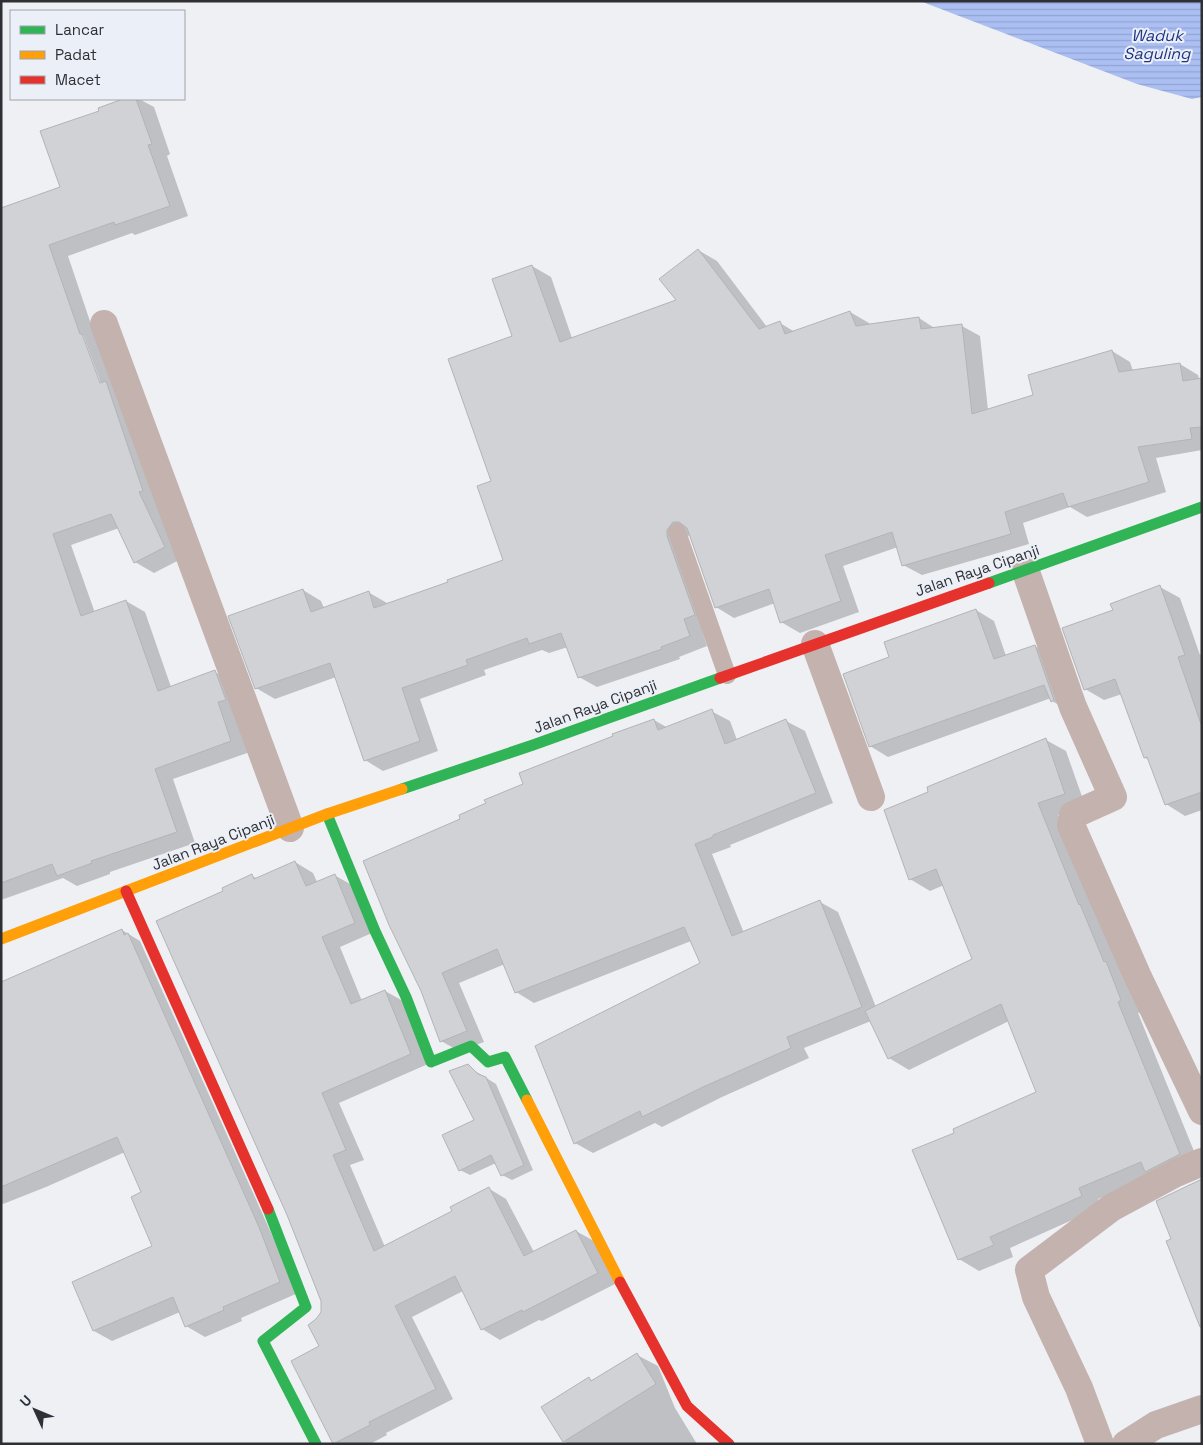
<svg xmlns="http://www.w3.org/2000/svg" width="1203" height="1445" viewBox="0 0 1203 1445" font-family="'Space Grotesk',sans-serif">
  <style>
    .water { fill: url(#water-rules) }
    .shadow { fill: #0003; fill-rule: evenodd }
    .building { fill: #d0d2d5; stroke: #b2b4b6 }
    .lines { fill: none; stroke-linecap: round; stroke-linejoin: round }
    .lane { stroke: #c4b2ae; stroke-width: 18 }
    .street { stroke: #c4b2ae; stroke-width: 28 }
    .fast { stroke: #30b455; stroke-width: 11 }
    .slow { stroke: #ff9f0a; stroke-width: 11 }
    .jam { stroke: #e5322d; stroke-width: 11 }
    .labels { text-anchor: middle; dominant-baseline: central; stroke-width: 4; stroke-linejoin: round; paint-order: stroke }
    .street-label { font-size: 15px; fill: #2f3034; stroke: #ebeff7 }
    .water-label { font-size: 16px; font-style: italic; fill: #1e3384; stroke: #ebeff7 }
  </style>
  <defs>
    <pattern id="water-rules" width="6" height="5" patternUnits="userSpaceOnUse" patternTransform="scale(1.25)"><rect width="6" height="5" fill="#abbff3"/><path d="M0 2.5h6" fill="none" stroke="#93a4d1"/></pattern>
  </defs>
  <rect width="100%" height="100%" fill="#eef0f4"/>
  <!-- water -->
  <path class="water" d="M920,1h282v96l-10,2 -55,-15z"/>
  <!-- shadow -->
  <path class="shadow" d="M126,99h13l15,8 16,47 -3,2 21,60 -53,19 -3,-2 -64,23 30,89 85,213 -29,15 -19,-11 -16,-34 -48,17 24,68 31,-12 19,11 26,75 44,-15 19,11 16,69 -77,27 22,64 -85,29v2l-33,12 -14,-8 -62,22v-691l60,-21 40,-76 -2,-4zM81,335h2l20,54 -2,1z
    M698,250l19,11 50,66 13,-4 15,9 55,-20 19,11 1,3 49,-8 17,11 26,-3 18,10 8,74 47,-14 77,-45 18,11 3,9 47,-7 18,11 1,4h3v71l-46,8 10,34 -79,25 -17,-10 -47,16 6,21 -107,31 -19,-10 -5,-18 -55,19 16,46 -59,21 -19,-11 -6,-19 -41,15 -18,-11 -26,-73 -5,6 28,86 -11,4 5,16 -28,11 1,2 -83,28 -18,-10 -11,-30 -19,6 -7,-3 -58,20 2,5 -66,24 18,52 -55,20 -18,-11 -29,-83 -61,22 -19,-11 47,-98 18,11 3,7 44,-16 19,11 1,2 116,-44 -11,-79 21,-146 18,-70 19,11 21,61 106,-38z
    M1160,587l20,11 20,57 2,-1v156l-17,6 -19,-12 -16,-44 -5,-2 -23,-64 -18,6 -19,-11 29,-79z
    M976,610l18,11 12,35 29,-10 17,10 17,55 -17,-10 -1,-3 -163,59 -18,-11 21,-88z
    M711,711l19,10 7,19 49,-19 19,10 28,72 -103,42 1,2 -19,7 32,79 76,-31 18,10 38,95 98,-48 -30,-74 -14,6 -20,-12 20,-86 116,-53 20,11 19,54 -27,10 40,101 43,96 -3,1 62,153 -46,10 -56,23 3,8 -91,41 3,9 -34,14 -20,-12 -3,-125 82,-41 -29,-72 -100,49 -20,-12 -18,-37 -67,27 5,10 -87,39 -60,30 -7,-4 -62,30 -18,-10 127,-179 -11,-23 -157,62 -18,-11 -11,-28 -46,19 25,59 -25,9 -18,-10 -19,-50 40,-172 25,-16 167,-83 14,8z
    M295,862l18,11 4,9 17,-7 18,10 20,48 -32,14 22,54 23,-10 18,10 25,63 -89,39 25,57 -14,5 35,82 68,-35 35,-24 18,11 28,53 42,-21 18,10 21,43 -73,37 -3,-1 -39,20 -18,-11 -19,-38 -51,26 41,82 -67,34 1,2 -17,9h-37l-16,-124 5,-8v-11l-97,-409 27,-16 6,3z
    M122,930l18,11 158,352 -57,25 1,3 -37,16 -19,-11 -6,-14 -68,29 -18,-10 60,-84 -11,-54 -18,-41 -79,35 -43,17 -2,-1v-205z
    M467,1066l29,18 37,86 -21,10 -10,-5 -6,-12 -26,12 -10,-5 15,-49z
    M637,1355l21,11 17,42 22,36h-129l-4,-3 25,-62 5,2z"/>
  <!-- building -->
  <path class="building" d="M123,99h13l16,45 -4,1 22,61 -55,19 -1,-3 -65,23 31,89h2l18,49 6,-2 37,110 -4,1 26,55 -31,16 -23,-49 -58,20 28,82 45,-16 32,91 57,-21 11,30 -8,2 13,39 -76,28 22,63 -86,29 1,2 -35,13 -5,-12 -51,19v-675l59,-21 -20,-56 59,-20 -1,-3z
    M698,249l61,80 21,-8 5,13 65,-23 6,15 63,-9 2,12 41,-5 10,90 61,-19 -5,-20 84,-25 7,22 61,-9 3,18 19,-3v49l-12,1 2,11 -54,8 11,35 -81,25 -5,-14 -58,19 6,22 -109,32 -10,-34 -67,23 16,46 -61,22 -11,-34 -54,19 -28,-80 -8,-6h-6l-6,8v6l28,79 -11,4 6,17 -29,11 1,2 -84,29 -17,-45 -32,11 -2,-6 -61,22 2,5 -66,23 18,53 -56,20 -34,-98 -75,26 -27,-73 75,-27 8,23 58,-21 5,17 74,-26 -1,-2 56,-20 -26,-74 14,-5 -43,-122 64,-23 -20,-57 40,-14 28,77 116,-42 -17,-21z
    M1160,585l25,70 -7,2 24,70v65l-37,13 -18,-48 -3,1 -29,-79 -31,11 -22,-62 51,-18 -3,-6z
    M976,609l18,50 41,-14 19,55 -3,2 -7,-17 -175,62 -26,-73 46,-17 -5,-15z
    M712,709l13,35 61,-25 30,74 -103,42v2l-18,7 37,92 88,-36 42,107 -75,30 4,11 -88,39 -61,30 -2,-6 -66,33 -39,-98 165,-83 -16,-36 -169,66 -18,-44 -55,24 25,58 -27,11 -19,-51 -32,-66 -26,-64 97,-42 -1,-4 27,-12 -2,-3 39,-16 -4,-11 94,-37 -1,-2 42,-15 4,11z
    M1046,738l19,56 -27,9 41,102 1,-1 24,58 2,-1 15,39 -3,2 62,152 -35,18 -4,-10 -62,26 3,8 -92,41 4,8 -36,15 -46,-110 42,-17 -1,-4 83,-37 -35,-88 -113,55 -23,-48 107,-52 -36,-90 -27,11 -25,-70 44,-18 -1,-5z
    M295,861l11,25 29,-12 20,49 -33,14 29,67 34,-14 26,64 -89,39 24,57 -13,5 41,96 78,-40 -2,-4 39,-20 35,69 52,-26 22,43 -75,39 -1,-2 -41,20 -26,-54 -60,30 41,83 -67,33 1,3 -37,19 -42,-83 28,-15 -11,-21 8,-6 5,-7v-11l-34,-86 -131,-294 67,-30 -1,-3 30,-14 2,5z
    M122,929l2,6 4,-2 131,294 21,55 -57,25 1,3 -39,17 -12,-30 -80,34 -21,-49 80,-36 -21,-49 10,-5 -24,-55 -116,50v-205z
    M468,1064l10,10 8,3 38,88 -23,11 -10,-21 -32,16 -17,-36 32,-15 -25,-49z
    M1202,1179v148h-2l-34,-86 5,-2 -15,-38z
    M637,1353l19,31 -93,58 -22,-35 48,-30 2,4z"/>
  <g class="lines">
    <!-- lane -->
    <path class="lane" d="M677,532l50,143"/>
    <!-- street -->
    <path class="street" d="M104,324l186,504
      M1025,569l48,138 40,90 -40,18 -2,10 66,150 65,136
      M815,644l56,153
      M1100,1444l-21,-56 -43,-91 -7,-27 82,-62 65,-35 26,-11
      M1126,1444l30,-19 46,-16"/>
    <!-- fast -->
    <path class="fast" d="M989,583l213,-76
      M402,789l131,-44 187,-67
      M327,814l48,117 31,66 25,65 40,-16 17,16 17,-5 22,43
      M268,1209l38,98 -43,34 53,103"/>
    <!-- slow -->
    <path class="slow" d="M1,939l326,-125 75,-25
      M527,1100l93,182"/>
    <!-- jam -->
    <path class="jam" d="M720,678l269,-95
      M126,891l142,318
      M620,1282l67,124 42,38"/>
  </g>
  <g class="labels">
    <!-- street labels -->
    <g class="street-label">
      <text transform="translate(977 570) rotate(-19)">Jalan Raya Cipanji</text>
      <text transform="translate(595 706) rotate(-20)">Jalan Raya Cipanji</text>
      <text transform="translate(213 842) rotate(-21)">Jalan Raya Cipanji</text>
    </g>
    <!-- water labels -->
    <g class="water-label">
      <text x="1157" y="35">Waduk<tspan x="1157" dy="18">Saguling</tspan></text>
    </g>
  </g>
  <!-- border -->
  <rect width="1203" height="1445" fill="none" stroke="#2f3034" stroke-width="5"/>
  <!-- legend -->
  <rect x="10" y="10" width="175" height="90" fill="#ebeff7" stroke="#a0a3a9"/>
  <rect x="20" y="26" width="25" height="8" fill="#30b455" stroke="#a0a3a9"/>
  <text x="55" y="35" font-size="15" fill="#2f3034">Lancar</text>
  <rect x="20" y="51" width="25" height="8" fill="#ff9f0a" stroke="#a0a3a9"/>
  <text x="55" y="60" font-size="15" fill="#2f3034">Padat</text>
  <rect x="20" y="76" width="25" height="8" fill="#e5322d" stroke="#a0a3a9"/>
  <text x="55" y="85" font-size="15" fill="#2f3034">Macet</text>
  <!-- north arrow -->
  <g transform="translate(35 1410) rotate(314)" stroke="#ebeff7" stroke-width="4" paint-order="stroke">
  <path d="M0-4L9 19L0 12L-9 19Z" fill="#2f3034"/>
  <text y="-8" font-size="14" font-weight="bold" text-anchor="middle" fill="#2f3034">U</text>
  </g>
</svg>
